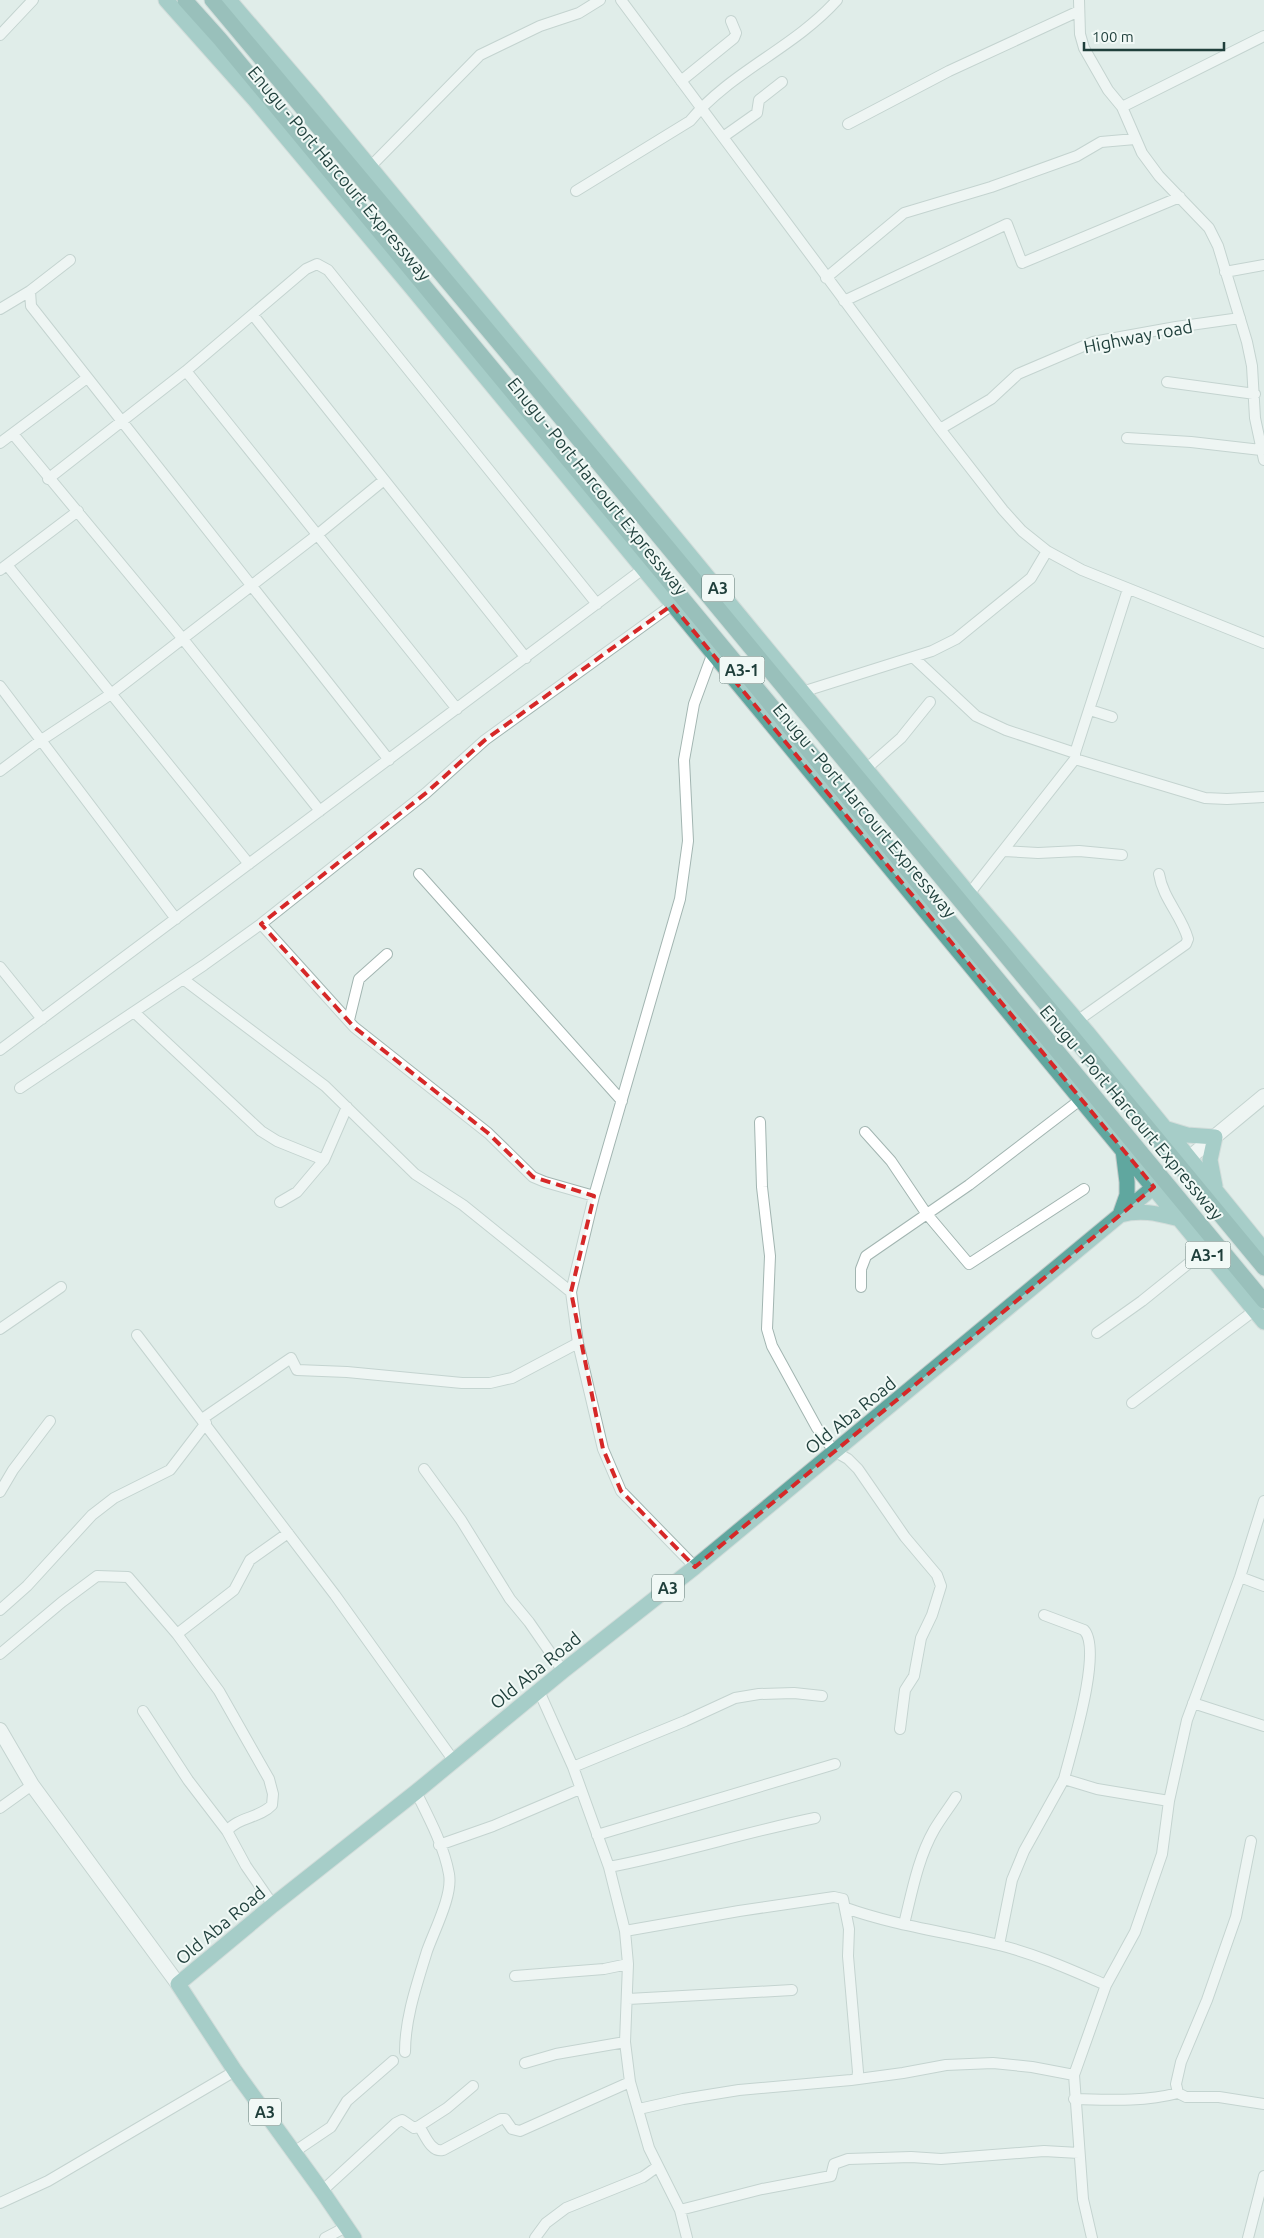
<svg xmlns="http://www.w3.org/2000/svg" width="1264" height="2238" viewBox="0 0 1264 2238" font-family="Ubuntu,sans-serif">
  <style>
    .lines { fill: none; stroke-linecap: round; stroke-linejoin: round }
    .minor-casing { stroke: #a2b5b1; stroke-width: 12 }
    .tertiary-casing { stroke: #a2b5b1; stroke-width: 16 }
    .primary-casing { stroke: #c0c9c8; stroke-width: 17 }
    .trunk-casing { stroke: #c0c9c8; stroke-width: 17 }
    .minor { stroke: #fff; stroke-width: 10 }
    .tertiary { stroke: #fff; stroke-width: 14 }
    .primary { stroke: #60a79f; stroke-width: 15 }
    .trunk { stroke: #448a84; stroke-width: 15 }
    .marked { fill: none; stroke: #d62828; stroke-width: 4; stroke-dasharray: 10 6; stroke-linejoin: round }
    .labels { text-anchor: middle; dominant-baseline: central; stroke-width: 4; stroke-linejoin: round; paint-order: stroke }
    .shield { fill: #f1f9f6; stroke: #5e7773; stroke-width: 1 }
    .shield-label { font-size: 16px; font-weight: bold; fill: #1f3f3b }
    .street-label { font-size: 18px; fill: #1f3f3b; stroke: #f1f9f6 }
  </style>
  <rect width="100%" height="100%" fill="#e0ede9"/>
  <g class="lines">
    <!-- minor casing -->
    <g class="minor-casing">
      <path id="minor" d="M621,0l319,429 63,81 19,21 25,20 35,19 182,73
        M1079,0l1,34 4,14 24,42 14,17 20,46 17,23 50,52 9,18 29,96 5,24 3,52 9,42
        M0,35l33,-35
        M681,81l53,-43 2,-5 -5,-12
        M1122,107l142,-71
        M848,124l101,-53 130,-60
        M723,137l34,-24 2,-13 23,-18
        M370,167l110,-112 60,-29 39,-13 21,-13
        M576,191l114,-70c40,-49 104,-73 147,-121
        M70,260l-40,31 1,15 358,454
        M1225,272l39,-7
        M826,278l78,-65 87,-26 86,-31 24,-14 34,-3
        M844,301l163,-77 15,39 158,-66
        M0,309l30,-18
        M253,315l273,343
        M186,371l271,338
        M1167,382l88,12
        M940,429l51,-30 27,-25 75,-32 83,-15 64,-9
        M13,434l170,205 137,172
        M1127,438l64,4 70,8
        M0,443l87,-65
        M48,479l138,-108 120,-102 11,-5 11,6 269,334
        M7,565l242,299
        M0,570l78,-59
        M913,657l19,-6 24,-12 75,-61 16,-27
        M0,686l176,233
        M802,692l111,-35 63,59 30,14 69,23
        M1090,710l22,7
        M867,768l34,-30 29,-36
        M0,771l40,-30 71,-47 206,-159 67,-55
        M1138,778l-63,-19 130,39 22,1 37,-2
        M1004,851l34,2 41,-2 43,4
        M419,874l203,227
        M969,894l106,-135v-6l53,-164 -35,109
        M261,924l93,103 134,106 45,44 12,5 49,14
        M0,967l42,52
        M183,979l142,107 90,88 48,31 108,87
        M134,1012l127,119 16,10 47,19 23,-53
        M349,1020l10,-41 28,-25
        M1077,1021l109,-77 2,-5c-6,-23 -25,-40 -29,-65
        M0,1050l643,-481
        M20,1088l184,-123 57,-41 165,-131 59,-53 187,-135
        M760,1122l2,65 8,69 -3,73 5,17 45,82 17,23 14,8 10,10 47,68 32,38 4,11 -9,29 -11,23 -7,38 -9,14 -5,39
        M865,1132l26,29 35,52 43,51 115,-75
        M280,1202l17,-10 27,-32
        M861,1287v-18l5,-13 103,-71 111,-85
        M0,1329l61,-42
        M1097,1333l45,-32 62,-50
        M137,1335l198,260 119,166
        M1132,1403l123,-93
        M202,1419l89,-61 6,12 50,2 115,11h28l22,-5 66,-35
        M424,1469l37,51 49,79 19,23 34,49
        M0,1492l13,-22 37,-49
        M695,1567l-74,-76 -18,-42 -25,-106 -7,-51 23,-96 86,-297 8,-58 -4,-81 10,-56 18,-49
        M1240,1577l24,9
        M0,1610l27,-24 65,-71 22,-17 56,-28 36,-47
        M1044,1615l40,15c19,20 -13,121 -20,149
        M177,1634l42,57 50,88 4,15 -1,11c-12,13 -34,12 -45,26l19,35 27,39
        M0,1654l62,-52 35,-26 31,1 49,57 57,-44 16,-30 38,-27
        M539,1691l34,76 36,100 16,64 3,33 -3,78 5,40 19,66 31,62 7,28
        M1193,1703l71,23
        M143,1711l45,69 39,51
        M573,1767l112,-46 50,-23 24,-4 35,-1 28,3
        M0,1808l32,-23
        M597,1835l238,-71
        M1251,1841l-15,76 -29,83 -26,62 -5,22 2,9 8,4h33l45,7
        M439,1845l54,-19 87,-37
        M609,1867c69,-13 137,-35 206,-49
        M846,1908c50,18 102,24 153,37 37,9 72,25 107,40
        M904,1924c8,-32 14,-66 30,-94 7,-12 15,-22 22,-33
        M625,1931l114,-20 95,-14 9,2 6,30 -1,27 10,116 -1,7
        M999,1945l13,-65 12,-29 40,-72 33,10 72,12
        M515,1976l89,-7 24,-5
        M628,1999l164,-9
        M405,2052c0,-34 12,-68 22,-101 7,-20 26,-56 22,-77 -5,-28 -20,-56 -33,-82
        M525,2063l31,-9 69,-12
        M1074,2099c36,1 70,3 104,-6
        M639,2109l44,-10 56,-9 112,-10 52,-7 43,-8 47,-2 39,4 42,8
        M419,2126c6,9 12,27 24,24l58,-31h4l7,10 8,2 110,-49
        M294,2152l37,-25 16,-26 46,-40
        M322,2191l74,-68 6,-3 12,8 5,-2 28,-18 26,-22
        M0,2203l48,-22 187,-110
        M680,2210l82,-21 69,-13 3,-12 14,-5 63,-2 30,2 103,-8 35,2
        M325,2238l21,-11
        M535,2238l11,-15 20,-15 77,-31 14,-10
        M1092,2238l-9,-39 -9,-124 32,-90 29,-53 27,-78 7,-53 18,-81 53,-143 24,-76
        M1248,2238l16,-62"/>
    </g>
    <!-- tertiary casing -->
    <g class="tertiary-casing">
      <path id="tertiary" d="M1189,1158l75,-62
        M0,1730l32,55 146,199"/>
    </g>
    <!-- primary casing -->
    <g class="primary-casing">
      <path id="primary" d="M166,0l88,99 157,188 853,1035
        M229,0l85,99 655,795 118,138 177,218
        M1164,1128l23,7 28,2 -5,23 5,26
        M1123,1150l4,32v13l-7,20c22,-6 39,-1 60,4
        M354,2238l-32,-47 -87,-120 -57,-87 95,-79 143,-113 147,-121 132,-104 459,-380"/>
    </g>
    <!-- trunk casing -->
    <g class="trunk-casing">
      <path id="trunk" d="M185,0l35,39 1044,1262
        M212,0l300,359 752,909"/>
    </g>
    <!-- minor -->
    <use href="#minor" class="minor"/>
    <!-- tertiary -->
    <use href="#tertiary" class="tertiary"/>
    <!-- primary -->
    <use href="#primary" class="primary"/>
    <!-- trunk -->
    <use href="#trunk" class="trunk"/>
  </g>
  <!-- marked area -->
  <path d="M0 0H1264V2238H0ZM672,605l482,582 -459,380 -74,-76 -18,-42 -32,-157 23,-96 -61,-19 -45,-44 -134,-106 -93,-103 165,-131 59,-53z" fill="#e0ede9" fill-opacity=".55" fill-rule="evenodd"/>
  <path class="marked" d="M672,605l482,582 -459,380 -74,-76 -18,-42 -32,-157 23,-96 -61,-19 -45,-44 -134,-106 -93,-103 165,-131 59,-53z"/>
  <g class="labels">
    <!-- shield labels -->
    <g class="shield">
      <rect x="702" y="574.5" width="32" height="27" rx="4"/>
      <rect x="719.5" y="656.5" width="45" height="27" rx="4"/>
      <rect x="1185.5" y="1241.5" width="45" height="27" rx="4"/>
      <rect x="652" y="1574.5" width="32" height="27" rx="4"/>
      <rect x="249" y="2098.5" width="32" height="27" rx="4"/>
    </g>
    <g class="shield-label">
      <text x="718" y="588">A3</text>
      <text x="742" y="670">A3-1</text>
      <text x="1208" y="1255">A3-1</text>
      <text x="668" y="1588">A3</text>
      <text x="265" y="2112">A3</text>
    </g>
    <!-- street labels -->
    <g class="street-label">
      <text transform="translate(340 173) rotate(50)">Enugu - Port Harcourt Expressway</text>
      <text transform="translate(1138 336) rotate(-11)">Highway road</text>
      <text transform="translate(598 486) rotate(51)">Enugu - Port Harcourt Expressway</text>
      <text transform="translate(865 810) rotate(50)">Enugu - Port Harcourt Expressway</text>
      <text transform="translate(1132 1112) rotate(50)">Enugu - Port Harcourt Expressway</text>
      <text transform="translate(850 1415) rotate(-39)">Old Aba Road</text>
      <text transform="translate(535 1670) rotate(-39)">Old Aba Road</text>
      <text transform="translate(220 1925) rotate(-40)">Old Aba Road</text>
    </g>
  </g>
  <!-- scale -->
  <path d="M1084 42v8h140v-8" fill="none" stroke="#1f3f3b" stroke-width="2.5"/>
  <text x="1092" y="42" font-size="15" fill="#1f3f3b" stroke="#f1f9f6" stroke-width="4" paint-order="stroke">100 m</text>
</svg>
